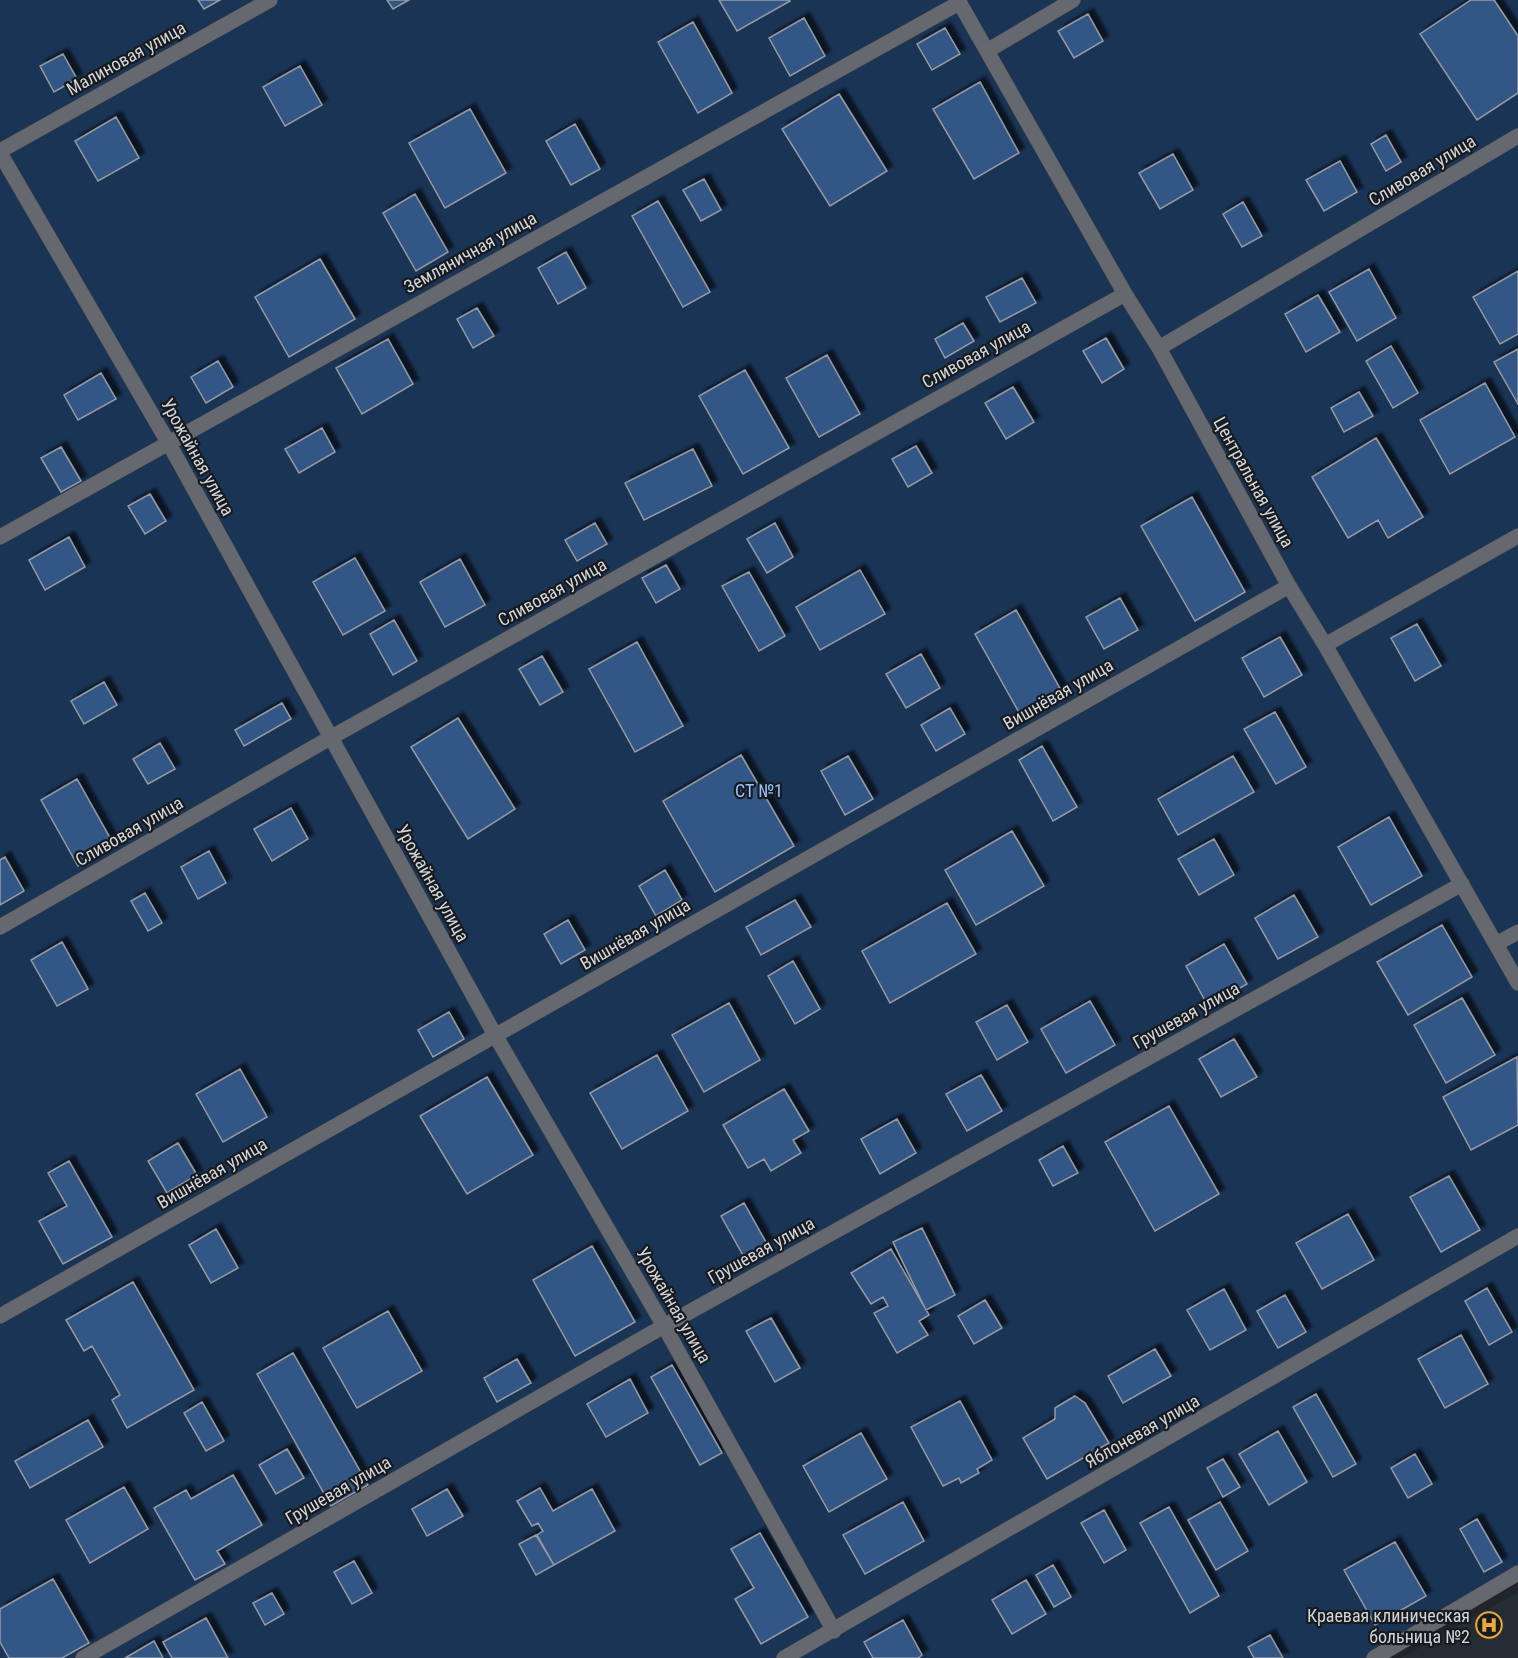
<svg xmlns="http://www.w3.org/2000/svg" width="1518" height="1658" viewBox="0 0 1518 1658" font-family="'Roboto Condensed',sans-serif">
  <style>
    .built { fill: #252c36 }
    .green { fill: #1a3456 }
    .building { fill: #335685; stroke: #969aa0; stroke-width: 1.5; filter: url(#shadow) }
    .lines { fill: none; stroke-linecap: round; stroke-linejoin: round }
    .street-casing { stroke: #3e4145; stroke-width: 16 }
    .street { stroke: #65696f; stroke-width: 15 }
    .labels { text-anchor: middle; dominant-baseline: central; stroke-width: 4.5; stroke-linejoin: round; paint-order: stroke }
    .street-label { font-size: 18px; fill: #d3d6d9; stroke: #171b1f }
    .park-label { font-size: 18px; fill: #97c2fc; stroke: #171b1f }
    .poi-label { font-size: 18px; fill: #d3d6d9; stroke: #171b1f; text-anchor: end }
  </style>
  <defs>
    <filter id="shadow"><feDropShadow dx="5.5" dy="-5.5" stdDeviation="1.5" flood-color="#0009"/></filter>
  </defs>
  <rect width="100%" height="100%" fill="#212428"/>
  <!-- built -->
  <path class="built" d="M1518,1592v66h-117z"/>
  <!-- green -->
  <path class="green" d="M0,0h1518v1581l-135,77h-1383z"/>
  <!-- building -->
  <path class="building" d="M198,0h22l-16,9z
    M387,0h22l-16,9z
    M719,0h70l1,1 -53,30z
    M1471,0h23l24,36v57l-41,27 -57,-86z
    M1088,14l15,27 -29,17 -16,-27z
    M804,18l21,38 -35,20 -21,-38z
    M693,22l39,71 -34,20 -40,-71z
    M945,28l15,26 -28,16 -15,-26z
    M63,54l14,25 -23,13 -14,-26z
    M300,66l22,39 -37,21 -22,-39z
    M980,82l39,71 -45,26 -41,-70z
    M839,94l48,77 -57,35 -48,-77z
    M470,109l36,64 -61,35 -36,-65z
    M116,117l23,41 -41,23 -23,-40z
    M575,124l25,45 -29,16 -25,-44z
    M1386,135l15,27 -15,9 -15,-27z
    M1173,154l20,36 -33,19 -21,-36z
    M1340,161l17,31 -33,19 -18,-31z
    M704,179l17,31 -20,11 -18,-31z
    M415,194l33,58 -32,19 -33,-58z
    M658,201l52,91 -27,15 -51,-91z
    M1243,202l19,34 -20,11 -19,-33z
    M566,252l20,36 -28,16 -20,-36z
    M320,259l35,60 -66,38 -34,-60z
    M1369,269l27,49 -39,23 -28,-49z
    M1518,271v63l-18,10 -27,-47z
    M1022,278l14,25 -36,19 -14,-25z
    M1318,295l22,37 -34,20 -21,-38z
    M477,308l17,28 -21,12 -16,-29z
    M963,323l11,18 -29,17 -10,-19z
    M1106,338l18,31 -22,14 -19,-32z
    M388,339l25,45 -51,30 -26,-46z
    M1391,346l27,47 -25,15 -27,-47z
    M1518,349v55l-24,-42z
    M827,355l33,59 -41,23 -33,-59z
    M218,361l15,26 -27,16 -15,-26z
    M745,370l44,78 -46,26 -44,-78z
    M101,373l15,26 -38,21 -14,-25z
    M1485,383l30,54 -65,37 -30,-54z
    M1013,387l21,35 -28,17 -21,-36z
    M1359,392l14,24 -29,16 -13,-24z
    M322,428l13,24 -36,21 -14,-24z
    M1376,438l47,79 -35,21 -10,-18 -30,18 -36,-61z
    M916,446l16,27 -24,14 -16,-28z
    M61,447l20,34 -20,11 -20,-34z
    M693,449l19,37 -68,34 -19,-37z
    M150,494l16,27 -21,13 -17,-28z
    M1192,497l53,95 -50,29 -54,-95z
    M595,523l12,21 -30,17 -12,-21z
    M775,523l18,34 -26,16 -20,-34z
    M69,537l16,30 -40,23 -16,-30z
    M355,558l30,53 -42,24 -30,-53z
    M460,559l25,46 -40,22 -25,-45z
    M666,565l14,24 -24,14 -14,-25z
    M860,570l25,44 -65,36 -24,-43z
    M749,572l36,64 -26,15 -37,-65z
    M1120,598l18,32 -34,19 -18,-32z
    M1016,610l46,82 -41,24 -46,-82z
    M394,620l23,41 -24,14 -23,-41z
    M1417,624l24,42 -26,15 -24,-43z
    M1280,637l22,38 -38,22 -22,-39z
    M637,642l46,84 -48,26 -46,-83z
    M921,654l19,34 -34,20 -20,-34z
    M542,656l21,36 -23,13 -21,-36z
    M104,682l13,23 -33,19 -13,-23z
    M282,703l9,16 -47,27 -9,-16z
    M950,708l15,26 -29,17 -15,-26z
    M1275,712l31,55 -30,17 -32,-55z
    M458,718l57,91 -47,30 -57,-92z
    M160,743l15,26 -27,15 -15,-25z
    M1042,746l35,61 -24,14 -34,-61z
    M741,755l53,91 -79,46 -52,-91z
    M848,756l25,43 -28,16 -24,-44z
    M1233,756l21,36 -76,43 -20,-36z
    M77,779l37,66 -36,21 -37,-66z
    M291,808l17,31 -36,22 -18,-32z
    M1389,817l33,59 -51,29 -33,-58z
    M1012,831l32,55 -68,39 -31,-55z
    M1214,839l20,36 -35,20 -21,-36z
    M209,851l17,32 -28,16 -17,-32z
    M5,857l19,34 -24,14v-45z
    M665,870l17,30 -26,16 -17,-30z
    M145,893l17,30 -14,8 -17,-30z
    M1294,895l24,42 -40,22 -23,-41z
    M795,900l16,27 -50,28 -15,-28z
    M947,903l29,51 -86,49 -28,-52z
    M568,920l17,30 -24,14 -17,-30z
    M1442,925l30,52 -64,38 -31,-53z
    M62,942l26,47 -31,17 -26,-46z
    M1224,944l23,40 -39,22 -22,-40z
    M793,961l27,48 -25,15 -27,-48z
    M1462,998l33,57 -49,28 -32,-58z
    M1090,1001l25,44 -49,28 -25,-44z
    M729,1003l31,57 -56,32 -32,-57z
    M1007,1005l21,37 -31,18 -21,-38z
    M449,1012l15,27 -31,18 -15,-27z
    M1234,1039l23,38 -36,20 -22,-38z
    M657,1055l31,56 -66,38 -32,-56z
    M1517,1057l1,68 -47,25 -28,-53z
    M240,1069l27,48 -44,25 -27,-48z
    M981,1075l21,36 -35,20 -21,-37z
    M487,1077l46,78 -66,39 -47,-78z
    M784,1089l25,42 -16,9 8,13 -30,18 -7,-12 -16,9 -25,-43z
    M1169,1106l50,88 -64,37 -50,-89z
    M897,1119l19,34 -36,21 -19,-35z
    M178,1143l19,32 -30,18 -19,-32z
    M1063,1146l15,27 -25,13 -14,-26z
    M69,1161l43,76 -49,27 -24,-43 28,-15 -19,-33z
    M1449,1176l31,54 -39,22 -31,-55z
    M744,1203l23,41 -23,13 -23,-41z
    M1348,1214l26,46 -52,29 -26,-46z
    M922,1228l33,67 -29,15 -33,-68z
    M216,1229l22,39 -27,15 -22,-38z
    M592,1246l43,76 -60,34 -42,-76z
    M891,1249l38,66 -10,6 9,14 -31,18 -23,-40 14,-7 -5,-9 -12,7 -20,-31z
    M133,1282l61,108 -67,38 -15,-28 8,-5 -28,-49 -8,5 -18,-31z
    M1487,1288l25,44 -23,13 -24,-44z
    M1224,1289l22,41 -36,20 -23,-40z
    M1285,1295l21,37 -28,16 -21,-37z
    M985,1300l17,28 -28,16 -16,-28z
    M388,1311l34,60 -65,37 -34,-60z
    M771,1318l29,50 -25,14 -29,-51z
    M1461,1335l27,49 -43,24 -27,-49z
    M1155,1349l16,27 -48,27 -15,-27z
    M293,1353l75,132 -37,21 -74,-132z
    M517,1359l14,24 -34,19 -13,-24z
    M672,1365l50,88 -22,12 -49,-88z
    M630,1379l18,34 -42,24 -19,-33z
    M1316,1394l40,70 -23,13 -40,-70z
    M1075,1396l10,7 24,40 -62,36 -24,-41 32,-19v-11z
    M960,1401l32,59 -15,9 2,4 -18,10 -2,-5 -16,8 -32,-59z
    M202,1402l22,39 -18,10 -22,-38z
    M88,1420l15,27 -73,41 -15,-27z
    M1278,1431l29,51 -38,23 -30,-51z
    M861,1433l26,46 -58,33 -26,-46z
    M287,1449l17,29 -28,16 -17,-29z
    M1415,1454l17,30 -24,14 -17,-30z
    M1223,1459l17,28 -17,10 -16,-29z
    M233,1475l29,50 -45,26 8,13 -30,16 -41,-72 32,-18 5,9z
    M124,1487l24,42 -58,34 -24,-43z
    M540,1488l13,23 39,-22 23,42 -61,34 -17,-30 6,-4 -5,-8 -6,3 -15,-25z
    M540,1488l13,23 39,-22 23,42 -61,34 -17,-30 6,-4 -5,-8 -6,3 -15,-25z
    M447,1489l16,27 -36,20 -15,-27z
    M903,1502l21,39 -59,33 -22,-39z
    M1220,1502l28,49 -32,19 -28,-50z
    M1169,1507l50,89 -29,17 -50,-90z
    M1104,1510l22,40 -22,13 -23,-40z
    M1477,1519l25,43 -18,10 -24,-43z
    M760,1533l48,84 -47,27 -26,-45 19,-11 -23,-39z
    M536,1535l18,30 -18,10 -17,-31z
    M1395,1542l31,54 -51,29 -31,-55z
    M354,1561l18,32 -20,11 -18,-32z
    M1053,1565l18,32 -17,10 -18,-32z
    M53,1579l36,64 -27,15h-53l-9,-16v-33z
    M1026,1580l20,34 -34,20 -20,-34z
    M272,1593l12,21 -19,11 -12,-22z
    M206,1618l22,40h-56l-9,-16z
    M903,1620l19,35 -4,3h-45l-9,-16z
    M1270,1635l13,23h-29l-6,-11z
    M154,1641l9,17h-38z"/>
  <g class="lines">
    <!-- street casing -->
    <g class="street-casing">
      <path id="street" d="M958,0l167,294 34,54 130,238 36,59 193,338
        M987,51l86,-51
        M0,151l270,-151
        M0,153l168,289 327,593 169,291 170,305
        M1159,348l359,-212
        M0,537l959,-534
        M1325,645l193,-109
        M0,927l330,-189 795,-444
        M1496,944l22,-12
        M0,1316l1289,-730
        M83,1658l581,-332 798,-442
        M784,1658l734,-422
        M1374,1658l144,-85"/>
    </g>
    <!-- street -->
    <use href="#street" class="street"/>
  </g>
  <!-- icons -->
  <defs>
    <g id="hospital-ring" transform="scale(1.35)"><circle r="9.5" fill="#171b1f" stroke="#eca93a" stroke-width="1.5"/><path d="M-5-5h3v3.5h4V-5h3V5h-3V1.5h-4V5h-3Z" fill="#eca93a"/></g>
  </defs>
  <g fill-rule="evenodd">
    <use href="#hospital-ring" x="1489" y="1625"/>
  </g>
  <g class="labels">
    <!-- street labels -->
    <g class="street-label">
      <text transform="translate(126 58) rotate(-29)">Малиновая улица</text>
      <text transform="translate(1422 170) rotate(-31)">Сливовая улица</text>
      <text transform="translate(470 252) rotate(-29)">Земляничная улица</text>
      <text transform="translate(976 354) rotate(-29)">Сливовая улица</text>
      <text transform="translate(198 457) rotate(61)">Урожайная улица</text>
      <text transform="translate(1254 482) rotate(61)">Центральная улица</text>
      <text transform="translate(552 592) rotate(-29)">Сливовая улица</text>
      <text transform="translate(1058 694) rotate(-30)">Вишнёвая улица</text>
      <text transform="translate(129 831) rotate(-30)">Сливовая улица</text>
      <text transform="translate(433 883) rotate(61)">Урожайная улица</text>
      <text transform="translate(635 934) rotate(-30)">Вишнёвая улица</text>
      <text transform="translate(1186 1015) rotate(-29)">Грушевая улица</text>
      <text transform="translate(212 1173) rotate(-30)">Вишнёвая улица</text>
      <text transform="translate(761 1250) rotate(-29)">Грушевая улица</text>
      <text transform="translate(674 1305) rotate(60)">Урожайная улица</text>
      <text transform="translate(1142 1431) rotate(-30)">Яблоневая улица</text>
      <text transform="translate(338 1490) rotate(-30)">Грушевая улица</text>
    </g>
    <!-- park labels -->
    <g class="park-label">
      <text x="759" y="790">СТ №1</text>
    </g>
    <!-- poi labels -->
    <g class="poi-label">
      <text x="1470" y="1615">Краевая клиническая<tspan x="1470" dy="21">больница №2</tspan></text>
    </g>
  </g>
</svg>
